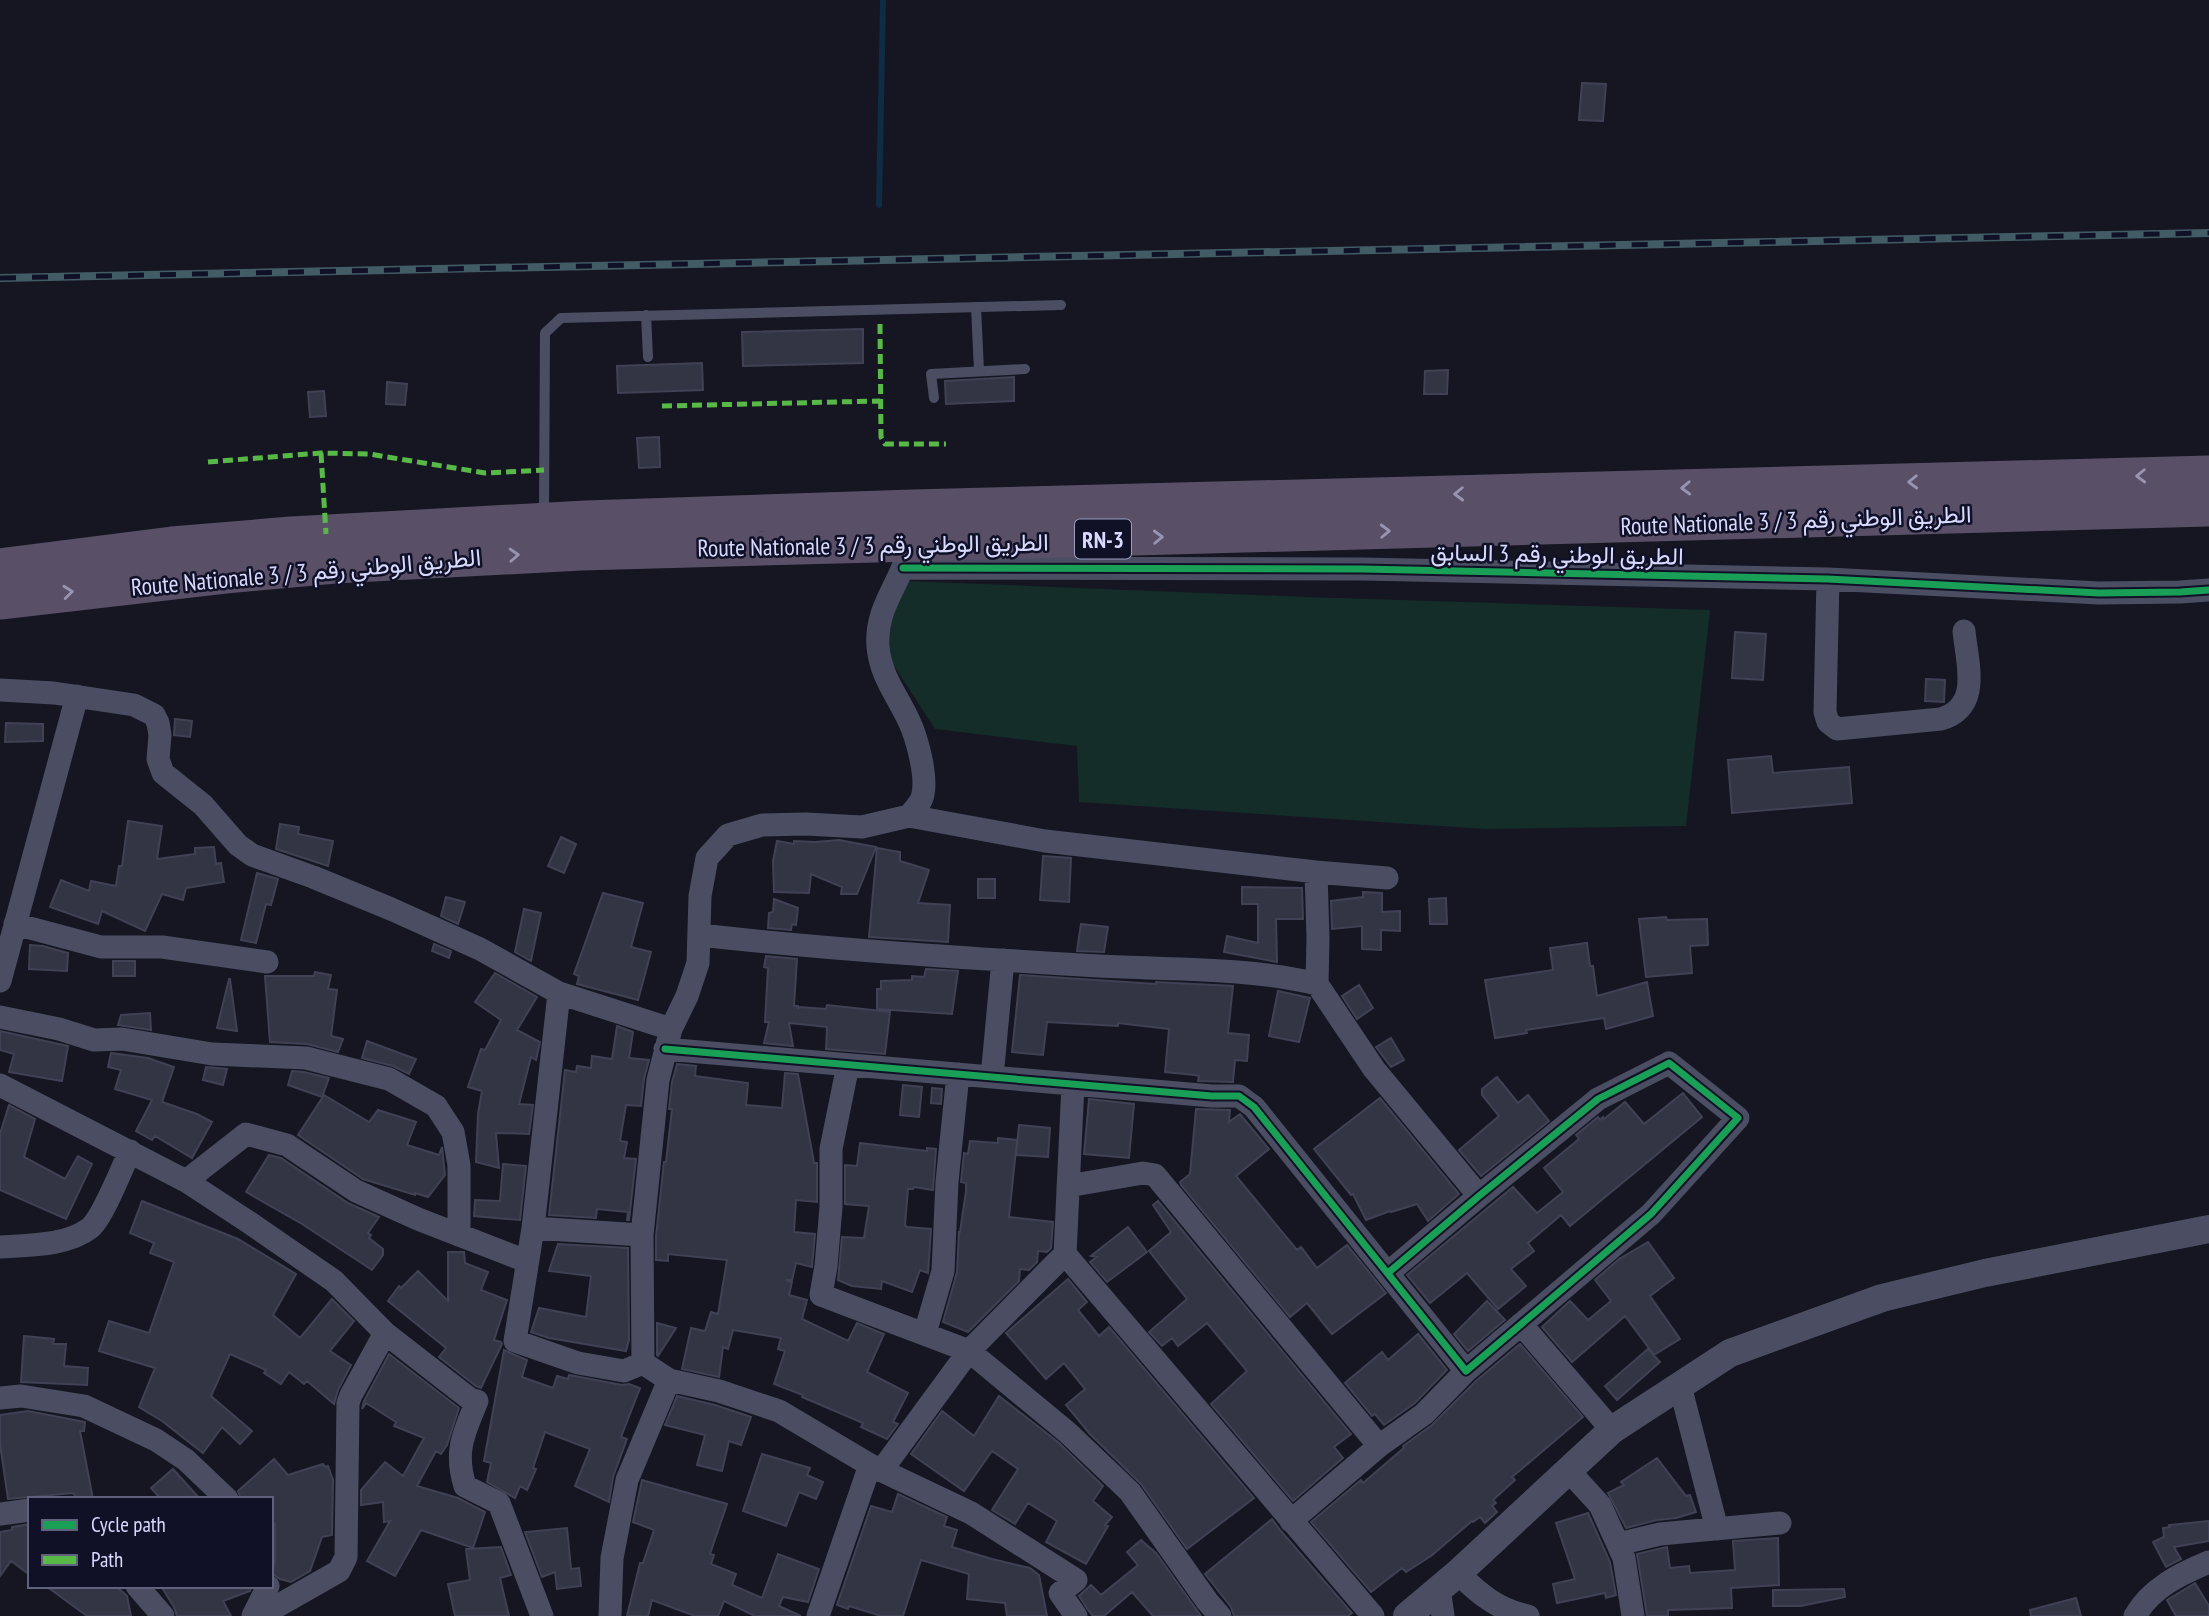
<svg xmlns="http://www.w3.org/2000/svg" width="2209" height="1616" viewBox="0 0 2209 1616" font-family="'PT Sans Narrow',Vazirmatn,sans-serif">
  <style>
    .green { fill: #142d29 }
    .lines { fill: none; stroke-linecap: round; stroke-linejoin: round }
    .stream { stroke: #0f2c45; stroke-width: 6 }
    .building { fill: #333444; stroke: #414155; stroke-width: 2 }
    .service { stroke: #4b4e62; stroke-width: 10 }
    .minor { stroke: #4b4e62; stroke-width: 23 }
    .tertiary { stroke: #4b4e62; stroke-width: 28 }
    .trunk { stroke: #595068; stroke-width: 37 }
    .rail-casing { stroke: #425c66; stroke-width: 8 }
    .rail { stroke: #101127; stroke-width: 5; stroke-dasharray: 16; stroke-linecap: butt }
    .quiet { stroke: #58b947; stroke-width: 5; stroke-dasharray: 10 5; stroke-linecap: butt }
    .cycleway-casing { stroke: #101127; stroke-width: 11 }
    .cycleway { stroke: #1a9f57; stroke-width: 7 }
    .oneway { stroke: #9895b3 }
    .labels { text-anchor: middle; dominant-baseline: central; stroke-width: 5; stroke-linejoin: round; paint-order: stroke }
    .shield { fill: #101127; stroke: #9b9ebe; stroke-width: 2 }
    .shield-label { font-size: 23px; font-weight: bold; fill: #d7dafe }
    .street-label { font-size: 24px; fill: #d7dafe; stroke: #101127 }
  </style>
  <rect width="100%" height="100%" fill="#151622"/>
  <!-- green -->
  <path class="green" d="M906,581l400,16 404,13 -24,216 -200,3 -407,-27 -2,-56 -142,-17 -46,-71 -3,-43z"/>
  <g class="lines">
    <!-- stream -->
    <path class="stream" d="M879,205l4,-205"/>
  </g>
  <!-- building -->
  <path class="building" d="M1582,83l24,1 -3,37 -24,-1z
    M863,329v34l-120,3 -1,-34z
    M702,363l1,27 -85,3 -1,-27z
    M1448,370l-1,24h-23l1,-23z
    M1014,377v24l-68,3 -1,-23z
    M387,382l20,2 -2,21 -19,-1z
    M324,391l2,25 -16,1 -2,-25z
    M659,437l1,30 -21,1 -2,-30z
    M1735,632l31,2 -3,46 -31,-2z
    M1926,679l19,1 -1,22 -19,-1z
    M175,719l17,2 -2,16 -16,-2z
    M6,723l37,1v17l-38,1z
    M1771,756l2,17 76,-6 3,36 -120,10 -4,-53z
    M128,821l34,5 -5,33 38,-5v-6l19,-1 2,17 5,-1 3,19 -38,6 -3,12 -21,-6 -17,37 -43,-20 -4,13 -48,-17 11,-27 28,11 2,-10 25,5 3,-20h3z
    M280,824l19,3 -1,7 35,7 -5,25 -52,-17z
    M561,837l15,7 -12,29 -16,-7z
    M839,840l37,7 -19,47h-16l1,-7 -31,-13 -2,19 -35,-1 -1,-31 4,-20 17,3v-3l21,1z
    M877,848l23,4v9l29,9 -11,33 32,2 -2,37 -79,-5z
    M1043,856l28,2 -2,44 -29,-2z
    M257,873l21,6 -7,26 -5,-1 -10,39 -15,-3z
    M978,879h17v19h-17z
    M1242,887l60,1 1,31h-27l1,43 -53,-10 3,-16 31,7v-39h-16z
    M1363,892l19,1v19l18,-1v20l-19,-1v20l-19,-1v-23l-30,3 -1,-28 32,-4z
    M603,893l40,10 -12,44 20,5 -13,48 -61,-16 2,-8 -5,-2z
    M446,897l19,5 -7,22 -17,-8z
    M1446,898l1,26h-17l-1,-25z
    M774,899l24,9 -2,17 -4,-1 -1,6 -23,-2 1,-15 4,-1z
    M524,909l17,4 -10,48 -16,-9z
    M1666,917l1,3 40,-1 1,26 -18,1 2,27 -46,4 -7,-58z
    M1081,924l27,3 -4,25 -27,-1z
    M1587,943l3,23h3l4,30 50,-14 6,34 -47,13 -2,-11 -78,12 1,3 -32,5 -10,-58 68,-10 -3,-22z
    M434,944l17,7 -2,7 -17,-7z
    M30,945l13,1 25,7 -1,18 -38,-2z
    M766,956l31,3 -3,47h4v3l1,-2 27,2 1,-4 63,7 -5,42 -59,-5 1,-22 -18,-2 -20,-2 4,23 -29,-3 5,-21h-4l3,-54 -4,-1z
    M113,961h22v15h-22z
    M926,969l32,2 -6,43 -75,-5v-20h4v-8l31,-1v-4l12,1z
    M315,972l16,3 -3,14 9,1 -6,46 12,3 -5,13 -31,-8 -37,-2 -5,-66h49z
    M495,973l42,24 -20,33 23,12 -4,18 -5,-3 -12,47 14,1 -4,29 -33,-1 3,35 -23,-6 2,-48 4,-23 -14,-4 13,-38 4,1 16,-30 -26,-18z
    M1020,975l136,9v-2l77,4 -5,47 21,2 -2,26 -12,-1 -2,22 -35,-1 1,-5 -4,-1 -30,-3 4,-43 -51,-6v3l-71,-4 -4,33 -31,-3z
    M229,979h1l7,52 -20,-3z
    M1359,985l14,23 -16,11 -15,-23z
    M1278,991l32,7 -11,44 -30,-6z
    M150,1013l1,17 -33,-5 3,-10z
    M617,1026l16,6 -4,26 20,2 -5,19 -3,27 -15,-1 -6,36 7,1 -3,16 12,1 -7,61h-2l1,-8 -31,-3 -1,9 -47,-3 16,-145 11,2 1,-6 14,2 1,-12 20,3z
    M0,1031l68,15 -6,35 -53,-9 5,-18 -14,-4z
    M1391,1038l13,22 -13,7 -15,-20z
    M367,1041l49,18 -7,15 -16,-8 -31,-8z
    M111,1053l37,5 26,9 -12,35 35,12 15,8 -20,36 -37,-22 -3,4 -16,-9 16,-31 -37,-11 6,-19 -13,-3z
    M677,1064l19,2 -1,10 53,7 -2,22 36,3 3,-35 13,1 16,89h3v39l-21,-2 -2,32 21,2 -3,33 -16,-4 -4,17h-6l6,2 -3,13 18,5 -5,19 46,22 9,-18 27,11 -17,38 41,21 -15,29 5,2 -11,15 -26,-12 2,-4 -61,-26 1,-2 -29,-11 11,-33 -7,-2 3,-11 -48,-8 -5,19 -5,-2 -4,30 -37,-8 9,-41 14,3 6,-19 7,2 9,-54 -59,-6v7l-12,-1v-24l8,-74h2l6,-53h-3l3,-27z
    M206,1067l21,2 -4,16 -20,-5z
    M292,1071l12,1 25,6 -7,19 -34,-12z
    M1497,1077l21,26 10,-8 21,26 -68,55 -22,-26 40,-34 -17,-21v-6z
    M903,1085l19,2 -3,30 -19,-2z
    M932,1088l10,1 -1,15 -10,-1z
    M1683,1093l19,24 -132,109 -9,-11 -33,28 6,8 -23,18 15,17 -28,23 -31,-36 -37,30 -23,-28 106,-88 24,26 26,-21 -19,-24 35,-29 -3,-4 22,-18 2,3 3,-3 1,2 21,-17 19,22z
    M324,1095l45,27 9,-12 38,12 -9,23 32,10 3,-8 3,28 -17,22 -13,-4v2l-52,-16 -65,-44z
    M1380,1098l79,96 -31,27 -11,-17 -26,8 -1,-1 -24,9 -13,-26 -2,1 -37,-46z
    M1089,1099l45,5 -5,54 -45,-4z
    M9,1105l26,14 -11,38 41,22 13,-23 14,8 -26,55 -66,-29v-56z
    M1196,1109l34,1 -1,12 11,-8 29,35 -33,27 61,74 4,-3 16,21 30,-23 39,48 -54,41 -25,-31 -17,14 -109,-132 -1,-3 10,-8z
    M1019,1125l31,3 -2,29 -32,-2z
    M998,1138l19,2 -8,77 44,5 -2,26 -4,4 -9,-1 -1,11 -8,8 -9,-1 -1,12 -51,51 -25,-10 14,-50 2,-40h1l6,-41v-8l-5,-1 3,-29 4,1 2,-13 28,2z
    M860,1143l67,8v-3l9,1 -3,41 -19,-3 -1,2h-5l-3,36 2,2 24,2 -3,44 -8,-3 -8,22 -30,-11 -1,8 -29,-3 -14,-6 4,-43 22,1 5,-32 -24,-2v-39l12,1z
    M269,1155l12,3 67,45 31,14 -11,16 3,2 -2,3 14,11v6l-11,15 -70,-46 -56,-32z
    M503,1164l23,2 -6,54 -46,-4 1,-16 25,1z
    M142,1201l96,38 58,35 -23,41 27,23 32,-39 22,22 -24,30 21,14 -13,25 -4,14 -27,-23 -3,3 -15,-12 -8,12 -17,-11 2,-3 -36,-16 -19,42 41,35 -12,13 -18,-17 -19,26 -41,-32 -23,-14 16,-39 -56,-17 10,-30 40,12 25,-71 -24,-9 4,-10 -24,-10z
    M1158,1201l193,233 -17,13 9,11 -50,43 -82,-97 36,-33 -40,-48 -29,23 -6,-8 -10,8 -13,-14 38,-33 -38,-48 22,-19 -18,-27z
    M1128,1227l19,25 -40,30 -17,-20 7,-5 -6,-1z
    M1648,1242l26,36 -24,18 30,43 -26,16 -29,-39 -53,46 -30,-35 28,-26 18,19 23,-19 -16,-21 24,-21z
    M558,1244l70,4 1,92 -3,11 -77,-13 -18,-6 8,-24 47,9 5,-41 -42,-5z
    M448,1252h16l1,11 23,9 -7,18 26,10 -13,40 7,2 1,2 -21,44 -5,-2 -37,-29 7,-9 -58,-47 11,-15 2,2 17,-17 30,30z
    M1068,1279l19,23 -9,8 21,26 10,-9 145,171 -67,51 -46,-65 -52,-51 -23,-28 19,-16 -21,-26 -18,16 -40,-46z
    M1487,1301l18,19 -37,31 -14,-17z
    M657,1323l19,5 -18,28 -1,-1z
    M1418,1334l29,36 -32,33 -31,22 -9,-11 -3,2 -27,-33 37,-31 6,8z
    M24,1336l30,3 -1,5h13l-2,22 24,2 -1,17 -66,-3z
    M1520,1344l63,73 -71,60 3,3 -22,20 3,3 -4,3 5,6 -12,11 -5,-6 -7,5 -1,-1 -41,35 -25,16 -4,-4 -31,24 -60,-70 50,-42 2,3 35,-30 6,-5 -1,-2 29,-21 44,-44z
    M1648,1349l12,13 -43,38 -12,-14z
    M504,1350l23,10 -5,17 31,11 4,-12 11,3 1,-4 53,10 7,-1 11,4 -19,49 6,2 -14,38 -4,25 -34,-16 15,-37 -45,-17 -12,36 3,1 -9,21 -7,-4 -5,12 -28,-16 4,-19 -7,-2z
    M389,1354l70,54 -12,37 -6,9 -5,-3 -19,35 41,12 27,14 -12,36 -52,-18 -26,46 -28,-15 23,-40 -6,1 -1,-20 -22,3v-15l24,-28 18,14 21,-38 -30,-12 2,-4 -30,-19 -4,6 2,-8z
    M677,1396l38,9 36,12 -10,28 -12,-4 -7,30 -25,-6 8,-30 -40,-10z
    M999,1396l59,46 45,44 -10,15 19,16 -7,8 3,1 -22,38 -40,-22 11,-21 -29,-18 -13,21 -23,-14 26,-41 -26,-18 -28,40 -53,-37 31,-43 32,25z
    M28,1411l57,11 -1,9h-4l13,68h-15l-5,-6 -65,6 -8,-55v-29z
    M762,1454l48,14 -3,7 16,7 -7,17 -17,-7 -13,34 -43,-15z
    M1657,1458l29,38 4,-1 6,17 -20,6 -19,2 -31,8 -18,-35 16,-8 -3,-3z
    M274,1459l14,16 35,-11 2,3 3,-1 5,14 -1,55 -10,2 -12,34 -19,11 -11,-3 -8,-6 3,-11v-38l-4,3v-28h-30l-3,-8z
    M173,1469l27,30h-39l-10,-11z
    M642,1480l85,24 -17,50 4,1 -3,9 25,10 -4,11 30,13 16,-44 41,15 -11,33 -25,-5 -4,9 22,10h-46l-31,-15 -6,15h-23l-43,-16 -4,16h-21l13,-53h3l11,-33 -21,-8z
    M898,1494l49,23 -3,9 13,4 -5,17 40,12 38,9 9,7 8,41h-40l-2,-13 -38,-4 2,-25 -48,-14 -18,56h-22l-32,-10 -1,3 -11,-4 34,-99 21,6z
    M1588,1513l22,49 6,33 -10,3 -1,-5 -48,10 -4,-19 22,-5 -19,-56z
    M1272,1519l8,11 72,83 -4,3h-114l-3,-9 -26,-33z
    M2209,1521v20l-35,6 7,12 -15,8 -13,-25 11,-5 -1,-9 7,-1 -1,-2z
    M30,1524v51l-19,-14 -11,15v-44l12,-2v-3z
    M567,1528l4,41 8,-1 2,18 -24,3 -2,-17 -13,5 -17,-45z
    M1778,1538l1,47 -48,3 1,20 -64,2v6h-21l-10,-62 30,-7 3,21 19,-2 1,7 45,-3 -2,-29z
    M1141,1540l15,13 45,63h-48l-21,-24 -28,24h-11l-5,-6 -9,-14 12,-11 10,10 37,-30 -11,-13z
    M501,1547l10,28 -11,3 9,38h-54l-7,-32 22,-4 -4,-31z
    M2195,1583l14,23v10h-33l-9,-16z
    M46,1586h70l11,10 4,20h-44z
    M161,1586h91l-2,5 -27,10 8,15h-54l-3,-9z
    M1844,1589l1,8 -44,9h-28v-16z
    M2076,1598l5,18h-50l-1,-6z"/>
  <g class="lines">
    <!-- service -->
    <path class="service" d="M976,307l3,64
      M646,315l2,42
      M934,398l-3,-24 94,-5
      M544,515l1,-182 16,-15 500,-13"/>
    <!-- minor -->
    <path class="minor" d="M907,556c-10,32 -32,54 -29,91 3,30 19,48 31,74 8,17 18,54 14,73 -1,8 -9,16 -14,22
      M903,568l460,1 465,10 271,14 81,-1 29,-2
      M1828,579l-3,133 3,10 9,7 104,-10c41,-12 26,-56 23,-88
      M0,690l54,3 80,12 20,10 4,8 2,12 -2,24 5,14 40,32 35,40 14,10 61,22 78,32 89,40 79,44 112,36
      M1316,872l2,66 -1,46 57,85 105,127
      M15,924l86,23h61l105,15
      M700,935c133,15 266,23 399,31 73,4 147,1 218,18
      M0,981l77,-285
      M559,993l-26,235 -18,113 63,22 46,8 19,-8
      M0,1017l59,12 35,11 28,-1 90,15 94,4 83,21 47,27 17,26 6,33v70
      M665,1049l547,47h27l15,11 212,264 185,-157 87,-96 -69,-55 -71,36 -119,97 -91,77
      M848,1065l-17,84v58l-5,59 -5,29 148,56 98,81 63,60 77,109 13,15
      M992,1077l11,-117
      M0,1085l186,96 64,42 84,58 51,52 85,66 7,2c-13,32 -23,50 -12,85l34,17 43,113
      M186,1181l60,-47 41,11 69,46 62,28 108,42
      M1068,1186l75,-13 12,2 224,271
      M533,1228l109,7
      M0,1247c28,-2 67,-1 90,-19 13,-11 32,-60 40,-77
      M1065,1254l308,362
      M1521,1324l91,106
      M925,1333l18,-62 4,-89 11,-108
      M643,1363l-1,-128 16,-155 13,-51 16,-33 11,-33 2,-67 7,-38 21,-23 34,-10 44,-1 56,3 47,-11 136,25 271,31 71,6
      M643,1363l26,17 50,11 60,20 91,54 101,48 105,67 -16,13 16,23
      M1680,1386l37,143
      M0,1398l21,-2 63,10 72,34 30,20 41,39
      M881,1471l88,-120 96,-97 8,-170
      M1569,1471l31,34 24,53 9,58
      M0,1514l30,-4
      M1291,1521l88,-75 45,-32 42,-43
      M1618,1544l42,-10 120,-11
      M1458,1573c20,20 40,37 70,43
      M137,1586l26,30
      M1439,1588l4,28
      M253,1616l15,-30
      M260,1616l79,-45 7,-14 2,-154 3,-8 34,-62
      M610,1616l2,-58 15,-78 42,-100
      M818,1616l52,-151
      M2135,1616c16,-28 45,-42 74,-54"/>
    <!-- tertiary -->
    <path class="tertiary" d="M1407,1616l51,-43 154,-143 118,-77 152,-55 103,-25 224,-44"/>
    <!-- trunk -->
    <path class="trunk" d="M0,567l172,-22 119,-10 295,-16 327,-11 1296,-34
      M0,601l225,-26 110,-10 246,-13 1628,-44"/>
    <!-- rail casing -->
    <g class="rail-casing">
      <path id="rail" d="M0,278l2209,-45"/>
    </g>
    <!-- rail -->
    <use href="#rail" class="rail"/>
    <!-- quiet -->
    <path class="quiet" d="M880,324l1,113 4,7h61
      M662,406l218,-5
      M321,453l5,81
      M208,462l113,-9 48,1 116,19 59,-3"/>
    <!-- cycleway casing -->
    <g class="cycleway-casing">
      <path id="cycleway" d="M903,568l460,1 465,10 271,14 81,-1 29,-2
        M665,1049l547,47h27l15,11 212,264 185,-157 87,-96 -69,-55 -71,36 -119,97 -91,77"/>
    </g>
    <!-- cycleway -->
    <use href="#cycleway" class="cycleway"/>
  </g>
  <!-- one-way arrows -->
  <defs><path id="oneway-chevron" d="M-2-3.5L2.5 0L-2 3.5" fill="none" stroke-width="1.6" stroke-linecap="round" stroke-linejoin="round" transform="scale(1.75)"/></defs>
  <g class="oneway">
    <use href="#oneway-chevron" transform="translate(2141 476) rotate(178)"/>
    <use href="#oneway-chevron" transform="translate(1913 482) rotate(178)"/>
    <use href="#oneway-chevron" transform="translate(1686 488) rotate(178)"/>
    <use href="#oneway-chevron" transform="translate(1459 494) rotate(178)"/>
    <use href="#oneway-chevron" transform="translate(1385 531) rotate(-2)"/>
    <use href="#oneway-chevron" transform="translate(1158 537) rotate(-2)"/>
    <use href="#oneway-chevron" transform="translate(514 555) rotate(-3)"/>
    <use href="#oneway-chevron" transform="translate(68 592) rotate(-6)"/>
  </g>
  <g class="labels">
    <!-- shield labels -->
    <rect class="shield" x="1075" y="519.5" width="56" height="39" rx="5"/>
    <g class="shield-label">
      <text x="1103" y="539">RN-3</text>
    </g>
    <!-- street labels -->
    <g class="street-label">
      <text transform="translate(1796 520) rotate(-2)">Route Nationale 3 / الطريق الوطني رقم 3</text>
      <text transform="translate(873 545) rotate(-1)">Route Nationale 3 / الطريق الوطني رقم 3</text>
      <text transform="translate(1557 554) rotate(1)">الطريق الوطني رقم 3 السابق</text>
      <text transform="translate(306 572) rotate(-5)">Route Nationale 3 / الطريق الوطني رقم 3</text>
    </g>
  </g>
  <!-- legend -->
  <rect x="28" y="1497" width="245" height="91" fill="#101127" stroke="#60617d" stroke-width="2"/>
  <rect x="42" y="1520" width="35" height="10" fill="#1a9f57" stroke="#60617d" stroke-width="2"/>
  <text x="91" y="1532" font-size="21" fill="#d7dafe">Cycle path</text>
  <rect x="42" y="1555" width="35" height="10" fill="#58b947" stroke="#60617d" stroke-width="2"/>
  <text x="91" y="1567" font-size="21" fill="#d7dafe">Path</text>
</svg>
